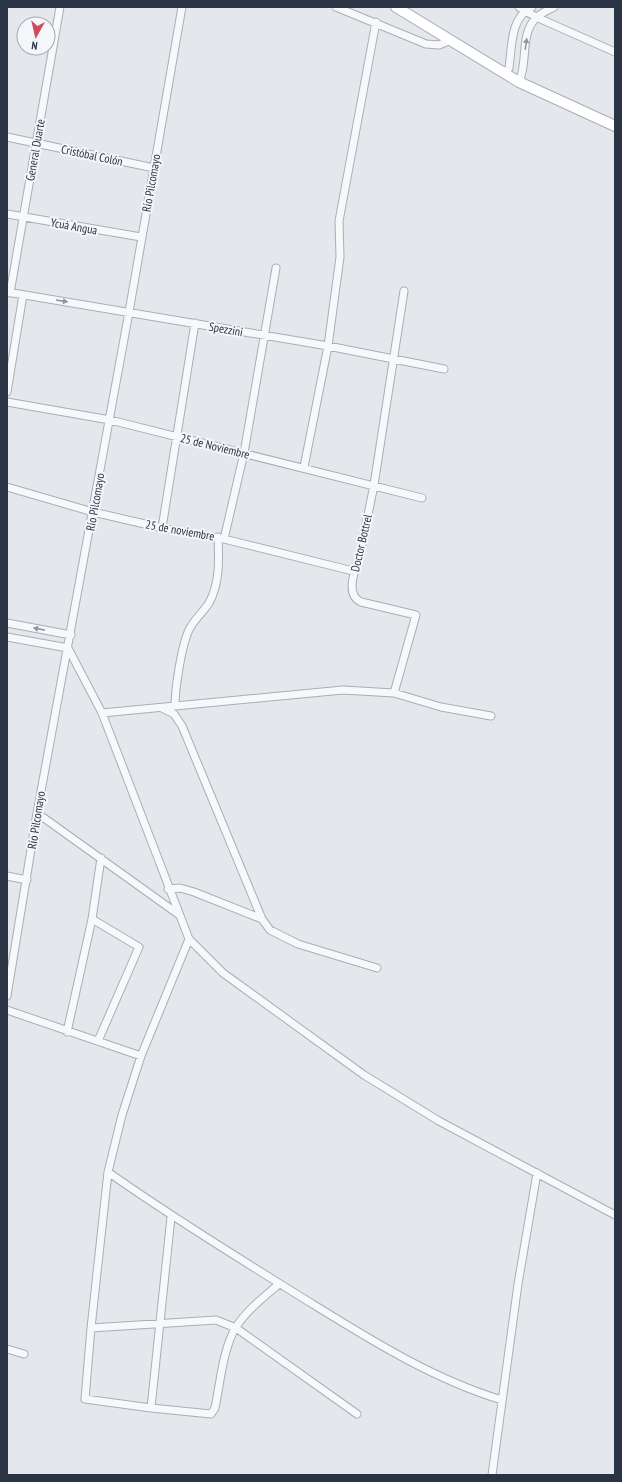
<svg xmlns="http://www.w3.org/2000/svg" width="622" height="1482" viewBox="0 0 622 1482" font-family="'PT Sans Narrow',sans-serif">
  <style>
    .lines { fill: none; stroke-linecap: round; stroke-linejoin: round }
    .street-casing { stroke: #a9aeb7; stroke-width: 9 }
    .secondary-casing { stroke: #a9aeb7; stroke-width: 12 }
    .street { stroke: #f7f8fa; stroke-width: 7 }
    .secondary { stroke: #fff; stroke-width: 10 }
    .oneway { fill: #9196a0 }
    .labels { text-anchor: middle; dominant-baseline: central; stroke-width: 4; stroke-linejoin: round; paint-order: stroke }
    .street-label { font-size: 12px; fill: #2b3445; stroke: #f4f6f9 }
  </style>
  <rect width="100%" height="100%" fill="#e4e7ec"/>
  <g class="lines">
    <!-- street casing -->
    <g class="street-casing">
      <path id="street" d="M336,7l90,37 13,1 12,-5
        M519,7l17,10 79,35
        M504,73l5,-5c3,-21 1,-51 23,-61
        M519,82c9,-19 1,-47 16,-63 5,-6 13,-9 19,-12
        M7,137l147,31
        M7,214l134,23
        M7,292l321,54 116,23
        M10,293l50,-286
        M7,392l16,-97
        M7,402l103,18 312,78
        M304,467l24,-121 12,-89 -1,-36 37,-199
        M7,487l86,25 69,16 62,11 129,32
        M162,528l33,-205
        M224,539l20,-86 32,-185
        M7,623l64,12
        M7,637l61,11
        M68,648l34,65 87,226 34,34 141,102 75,46 176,94
        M394,693l22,-78 -55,-13c-16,-7 -7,-31 -2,-43l15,-74 30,-194
        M175,706c0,-18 7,-64 15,-78 5,-9 13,-16 19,-25 11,-20 10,-43 9,-66
        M162,708l12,6 8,12 80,193
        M102,713l241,-23 51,3 47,14 50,9
        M37,813l141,101
        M7,876l20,4
        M168,889l12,-1 14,4 68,27 8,11 28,14 79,24
        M92,919l47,28 -41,94
        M189,939l-48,117 -19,59 -14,57 -17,156 -6,71 66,9 60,6 4,-6c5,-24 8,-60 21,-81 11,-17 28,-30 43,-43
        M7,996l30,-183 92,-501 53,-305
        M7,1010l134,46
        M67,1032l25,-113 9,-61
        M108,1172c62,44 126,83 190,123 65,40 131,83 204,105
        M91,1328l125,-8 20,8 121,86
        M7,1349l17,5
        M151,1408l20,-191
        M492,1475l26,-191 19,-111"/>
    </g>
    <!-- secondary casing -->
    <g class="secondary-casing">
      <path id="secondary" d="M396,7l123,75 96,44"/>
    </g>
    <!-- street -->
    <use href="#street" class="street"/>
    <!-- secondary -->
    <use href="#secondary" class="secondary"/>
  </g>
  <!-- one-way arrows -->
  <defs><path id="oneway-solid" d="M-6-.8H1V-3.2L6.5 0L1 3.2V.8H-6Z"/></defs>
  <g class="oneway">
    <use href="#oneway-solid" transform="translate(526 44) rotate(-82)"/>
    <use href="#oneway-solid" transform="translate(62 301) rotate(9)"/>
    <use href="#oneway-solid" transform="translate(39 629) rotate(-169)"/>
  </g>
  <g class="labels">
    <!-- street labels -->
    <g class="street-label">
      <text transform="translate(35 150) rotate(-80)">General Duarte</text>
      <text transform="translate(92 155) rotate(12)">Cristóbal Colón</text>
      <text transform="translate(151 183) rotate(-80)">Río Pilcomayo</text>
      <text transform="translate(74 226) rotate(10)">Ycuá Angua</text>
      <text transform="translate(226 329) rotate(10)">Spezzini</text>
      <text transform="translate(215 446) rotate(14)">25 de Noviembre</text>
      <text transform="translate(95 502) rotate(-80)">Río Pilcomayo</text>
      <text transform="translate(180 530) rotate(10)">25 de noviembre</text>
      <text transform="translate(361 543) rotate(-77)">Doctor Bottrel</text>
      <text transform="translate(36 820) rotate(-81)">Río Pilcomayo</text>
    </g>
  </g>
  <!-- border -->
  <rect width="622" height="1482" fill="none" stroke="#2b3445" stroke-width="16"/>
  <!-- north arrow -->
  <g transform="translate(36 36) rotate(188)"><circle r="19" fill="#f4f6f9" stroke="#a4a8b1"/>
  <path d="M0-3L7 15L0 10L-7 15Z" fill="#d1495b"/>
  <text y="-6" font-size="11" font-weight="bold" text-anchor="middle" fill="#2b3445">N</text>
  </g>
</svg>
